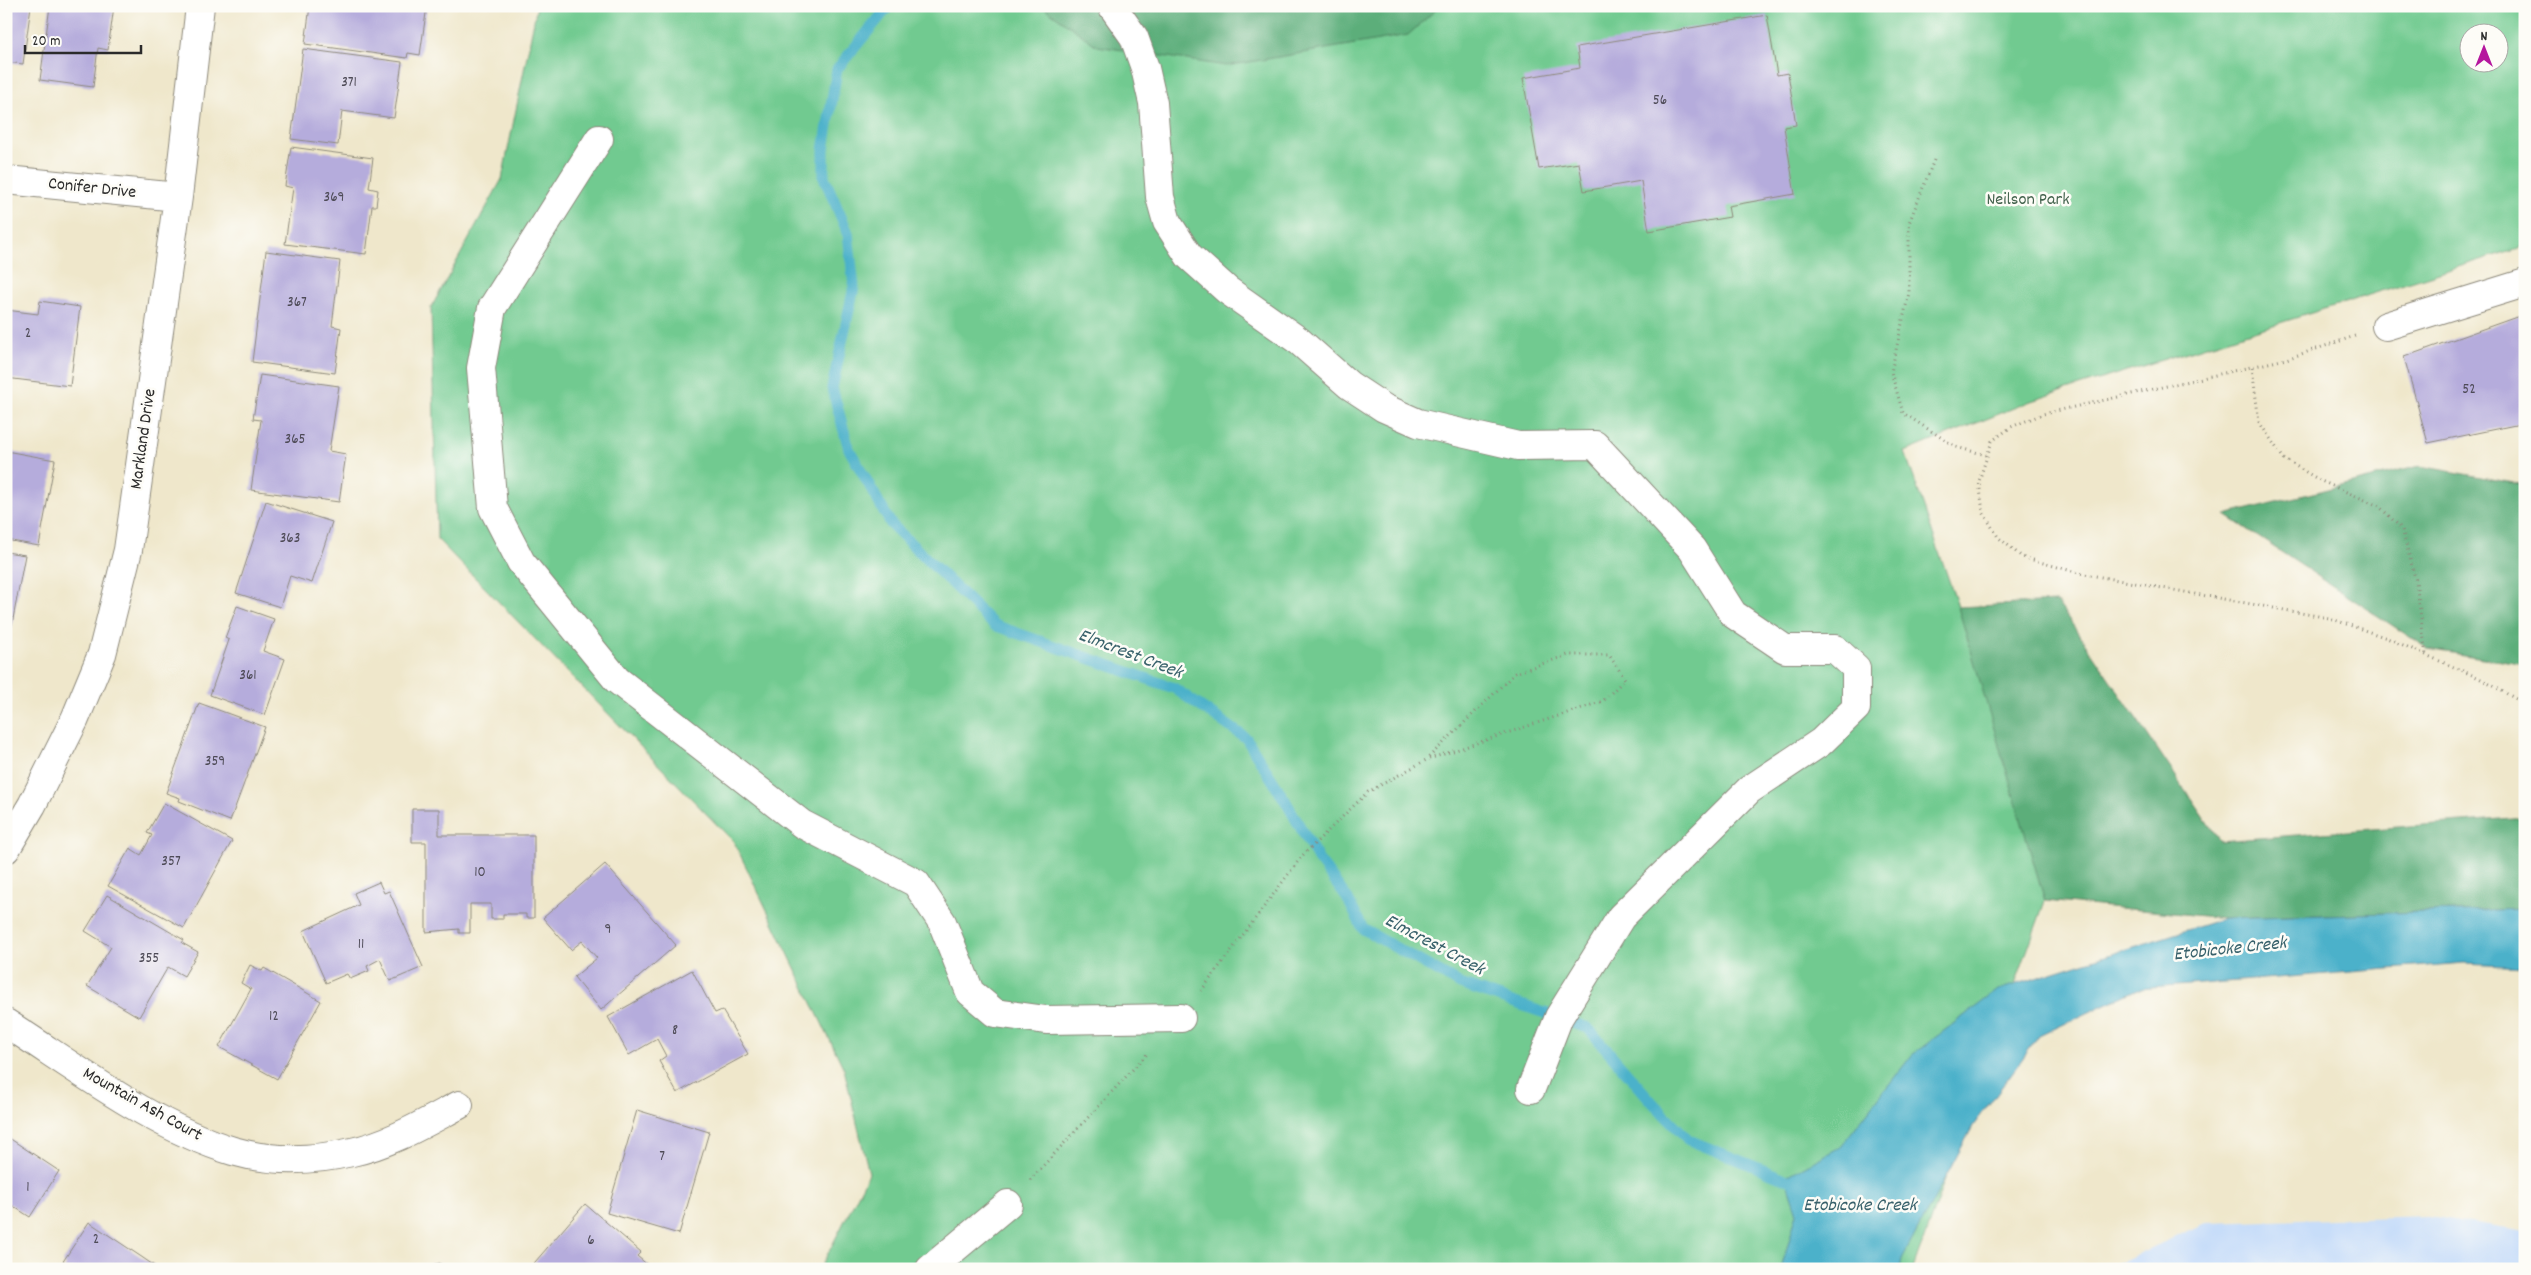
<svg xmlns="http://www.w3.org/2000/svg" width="2531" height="1275" viewBox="0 0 2531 1275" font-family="Dekko,sans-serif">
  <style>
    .built { fill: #c7ddf9 }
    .green { fill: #71ca90; stroke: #4e7a5e; fill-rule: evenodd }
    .forest { fill: #5cae7a; stroke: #446c52 }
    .water { fill: #4bb1ca; stroke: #3b6e7a }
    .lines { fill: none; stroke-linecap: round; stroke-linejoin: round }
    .stream { stroke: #4bb1ca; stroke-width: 11 }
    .building { fill: #b5acdc }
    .minor-casing { stroke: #8d897b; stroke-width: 30 }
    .path { stroke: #8d897b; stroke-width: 3; stroke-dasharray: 1 4; stroke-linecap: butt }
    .minor { stroke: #fff; stroke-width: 28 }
    .labels { text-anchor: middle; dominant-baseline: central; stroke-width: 5; stroke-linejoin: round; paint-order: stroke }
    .number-label { font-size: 15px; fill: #4e4b57 }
    .street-label { font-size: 18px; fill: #2b2b2b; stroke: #fdfcf7 }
    .park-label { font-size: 18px; fill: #44634e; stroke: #fdfcf7 }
    .water-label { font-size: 19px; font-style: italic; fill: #38616b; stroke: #fdfcf7 }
  </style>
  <rect width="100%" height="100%" fill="#fdfcf7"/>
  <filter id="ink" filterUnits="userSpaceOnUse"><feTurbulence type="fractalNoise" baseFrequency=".02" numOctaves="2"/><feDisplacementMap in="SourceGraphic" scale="10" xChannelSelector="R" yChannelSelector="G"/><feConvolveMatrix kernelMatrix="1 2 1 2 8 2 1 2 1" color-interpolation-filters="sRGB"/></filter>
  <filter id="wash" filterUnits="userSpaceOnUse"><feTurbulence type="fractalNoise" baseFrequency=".0096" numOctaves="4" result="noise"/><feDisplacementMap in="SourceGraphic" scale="20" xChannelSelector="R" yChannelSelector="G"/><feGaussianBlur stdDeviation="1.12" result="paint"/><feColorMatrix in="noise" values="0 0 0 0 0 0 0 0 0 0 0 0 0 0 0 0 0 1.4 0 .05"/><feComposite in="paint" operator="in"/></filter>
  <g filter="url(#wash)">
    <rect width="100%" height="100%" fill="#efe7cb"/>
    <!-- built -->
    <path class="built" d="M2428,1216l97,16v37h-420l101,-46z"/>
    <!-- green -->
    <path class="green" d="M537,6h1988v240l-494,155 -126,51 98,286 42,163 -132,368h-1093l49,-96 -25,-104 -110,-227 -297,-303 -6,-231 71,-129zM2468,32h30v30h-30z"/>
    <!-- forest -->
    <path class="forest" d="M1042,6h398l-32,29 -182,31 -129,-20z
      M2420,466l105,19v180l-97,-16 -203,-134z
      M2057,602l163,239 305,-24v92l-300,9 -180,-17 -87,-294z"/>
    <!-- water -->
    <path class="water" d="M2525,909v57l-61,-3 -326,26 -99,47 -66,90 -71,133 -2,10h-119l16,-56 -12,-36 55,-30 72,-92 86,-65 227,-72z"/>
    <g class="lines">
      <!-- stream -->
      <path class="stream" d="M889,6l-52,63 -13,81v27l24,56 6,54 -22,101 17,61 42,75 103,101 180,63 72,50 39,62 33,59 29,39 16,31 97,55 128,44 65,75 36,37 109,44"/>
    </g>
    <g id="blocks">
      <!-- building -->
      <path class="building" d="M6,6h25l-8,58 -17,-2z
        M50,6h64l-6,44 -10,-2 -5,39 -53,-7z
        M310,6h117l-7,49 -12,-2 -1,5 -102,-14z
        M1767,15l10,60 11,-2 8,52 -12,2 11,67 -67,12 2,11 -81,14 -8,-50 -57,10 -5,-28 -40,6 -16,-91 57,-10 -3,-21z
        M303,49l99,13 -8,56 -52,-7 -4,34 -47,-6z
        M291,147l82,11 -4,30 9,2 -2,16h-4l-6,48 -81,-10 8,-56 -8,-2z
        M266,251l74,10 -8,65 9,2 -6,45 -83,-11z
        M40,301l40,6 -10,79 -64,-8v-68l32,4z
        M2525,314v109l-97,20 -24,-86z
        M260,375l79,11 -10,65 17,3 -7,48 -88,-12 10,-70 -8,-1z
        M6,451l49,9 -16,86 -33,-6z
        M266,501l66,21 -20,61 -22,-7 -10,31 -44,-14z
        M6,552l19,3 -18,96h-1z
        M237,606l37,13 -11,32 22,8 -20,56 -55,-20 19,-55 -4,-2z
        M199,703l66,24 -35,94 -51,-20 1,-3 -14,-5z
        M164,803l68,38 -48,87 -76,-42 22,-38 11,7 11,-20 -5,-2z
        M412,809h27v26h95v83h-8v-4h-23v5h-12v-15h-21v29h-11v-4l-33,3v-90h-14z
        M605,864l71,81 -75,65 -27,-33 23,-19 -15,-17 -11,9 -28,-32z
        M379,882l5,11 5,-2 34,76 -33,14 -10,-22 -13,7 2,5 -19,8 -3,-5 -21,9 -23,-52 56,-26 -5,-12z
        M107,895l77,45 -2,3 16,9 -14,24 -16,-9 -29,50 -52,-31 24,-39 -26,-16z
        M250,965l12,6 2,-3 57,33 -44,78 -58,-32 32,-58 -10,-6z
        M692,970l23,43 7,-3 26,44 -71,39 -18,-32 7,-5 -9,-17 -28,16 -21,-38z
        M637,1110l72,22 -30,102 -72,-21z
        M6,1136l53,35 -29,46 -20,-13 -4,5z
        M585,1204l56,48 -4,4 13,11 -2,2h-119z
        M89,1222l54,36 16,11h-95l2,-3 -4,-3z
        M440,1263l2,6h-23v-1z"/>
    </g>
  </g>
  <g filter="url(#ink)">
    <use href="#blocks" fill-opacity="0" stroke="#8d897b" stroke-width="1"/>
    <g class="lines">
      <!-- minor casing -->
      <g class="minor-casing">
        <path id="minor" d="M1112,6l22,31 11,31 8,35 7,94 7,25 22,34 38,34 72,51 50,44 35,23 34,15 100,23 77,-1 97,104 41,65 52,35h50l21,19v40l-35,34 -72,48 -128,127 -62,100 -28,72
          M599,139l-107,169 -11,60 12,140 28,54 96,118 185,144 114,59 26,39 28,70 25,21 51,7 135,-2
          M6,180l172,17
          M2386,326l139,-43
          M6,849l26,-44 43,-86 27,-65 26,-104 50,-353 22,-191
          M6,1023c69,44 149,105 227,128 38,11 80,10 119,1 38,-8 73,-29 107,-47
          M930,1269l78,-65"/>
      </g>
      <!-- path -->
      <path class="path" d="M1934,160l-25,63v70l-18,79 12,41 53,34 30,8
        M2355,336l-69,23 -243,55 -32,13 -19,14 -13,40 4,31 15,25 24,20 57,16 250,45 58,20 92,40 46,26
        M2252,367l7,55 25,37 37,22 58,25 23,23 14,52 10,74
        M1201,991l101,-135 66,-64 58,-32 177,-59 22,-22 -16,-24h-41l-53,18 -89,87
        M1030,1180l118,-127"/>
      <!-- minor -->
      <use href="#minor" class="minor"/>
    </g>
  </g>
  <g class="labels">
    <!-- number labels -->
    <g class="number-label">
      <text x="349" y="83">371</text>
      <text x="1660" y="101">56</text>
      <text x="334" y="198">369</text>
      <text x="297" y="303">367</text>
      <text x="28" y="334">2</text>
      <text x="2469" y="390">52</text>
      <text x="295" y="440">365</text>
      <text x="290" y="539">363</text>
      <text x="248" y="676">361</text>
      <text x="215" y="762">359</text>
      <text x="171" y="862">357</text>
      <text x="480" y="873">10</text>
      <text x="608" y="930">9</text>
      <text x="361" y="945">11</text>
      <text x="149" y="959">355</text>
      <text x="274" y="1017">12</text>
      <text x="675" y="1031">8</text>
      <text x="662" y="1157">7</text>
      <text x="28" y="1188">1</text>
      <text x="96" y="1240">2</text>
      <text x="591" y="1241">6</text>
    </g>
    <!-- street labels -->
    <g class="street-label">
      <text transform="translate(92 189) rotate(6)">Conifer Drive</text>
      <text transform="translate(144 439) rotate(-82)">Markland Drive</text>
      <text transform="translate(142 1105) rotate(29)">Mountain Ash Court</text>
    </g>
    <!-- park labels -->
    <g class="park-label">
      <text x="2028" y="200">Neilson Park</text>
    </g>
    <!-- water labels -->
    <g class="water-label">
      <text transform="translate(1130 655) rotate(21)">Elmcrest Creek</text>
      <text transform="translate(1434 946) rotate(28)">Elmcrest Creek</text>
      <text transform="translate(2230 950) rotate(-6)">Etobicoke Creek</text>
      <text x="1860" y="1206">Etobicoke Creek</text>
    </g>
  </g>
  <!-- margin -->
  <rect width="2531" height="1275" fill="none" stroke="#fdfcf7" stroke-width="25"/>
  <!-- north arrow -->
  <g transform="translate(2484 48)"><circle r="24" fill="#fdfcf7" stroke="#a9a8a5"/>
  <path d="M0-4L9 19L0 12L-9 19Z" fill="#b5179e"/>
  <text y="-8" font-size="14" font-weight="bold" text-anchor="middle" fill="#2b2b2b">N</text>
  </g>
  <!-- scale -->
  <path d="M25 45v8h116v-8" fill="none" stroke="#2b2b2b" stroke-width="2.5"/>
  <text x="32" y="45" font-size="15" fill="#2b2b2b" stroke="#fdfcf7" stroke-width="4" paint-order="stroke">20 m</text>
</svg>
